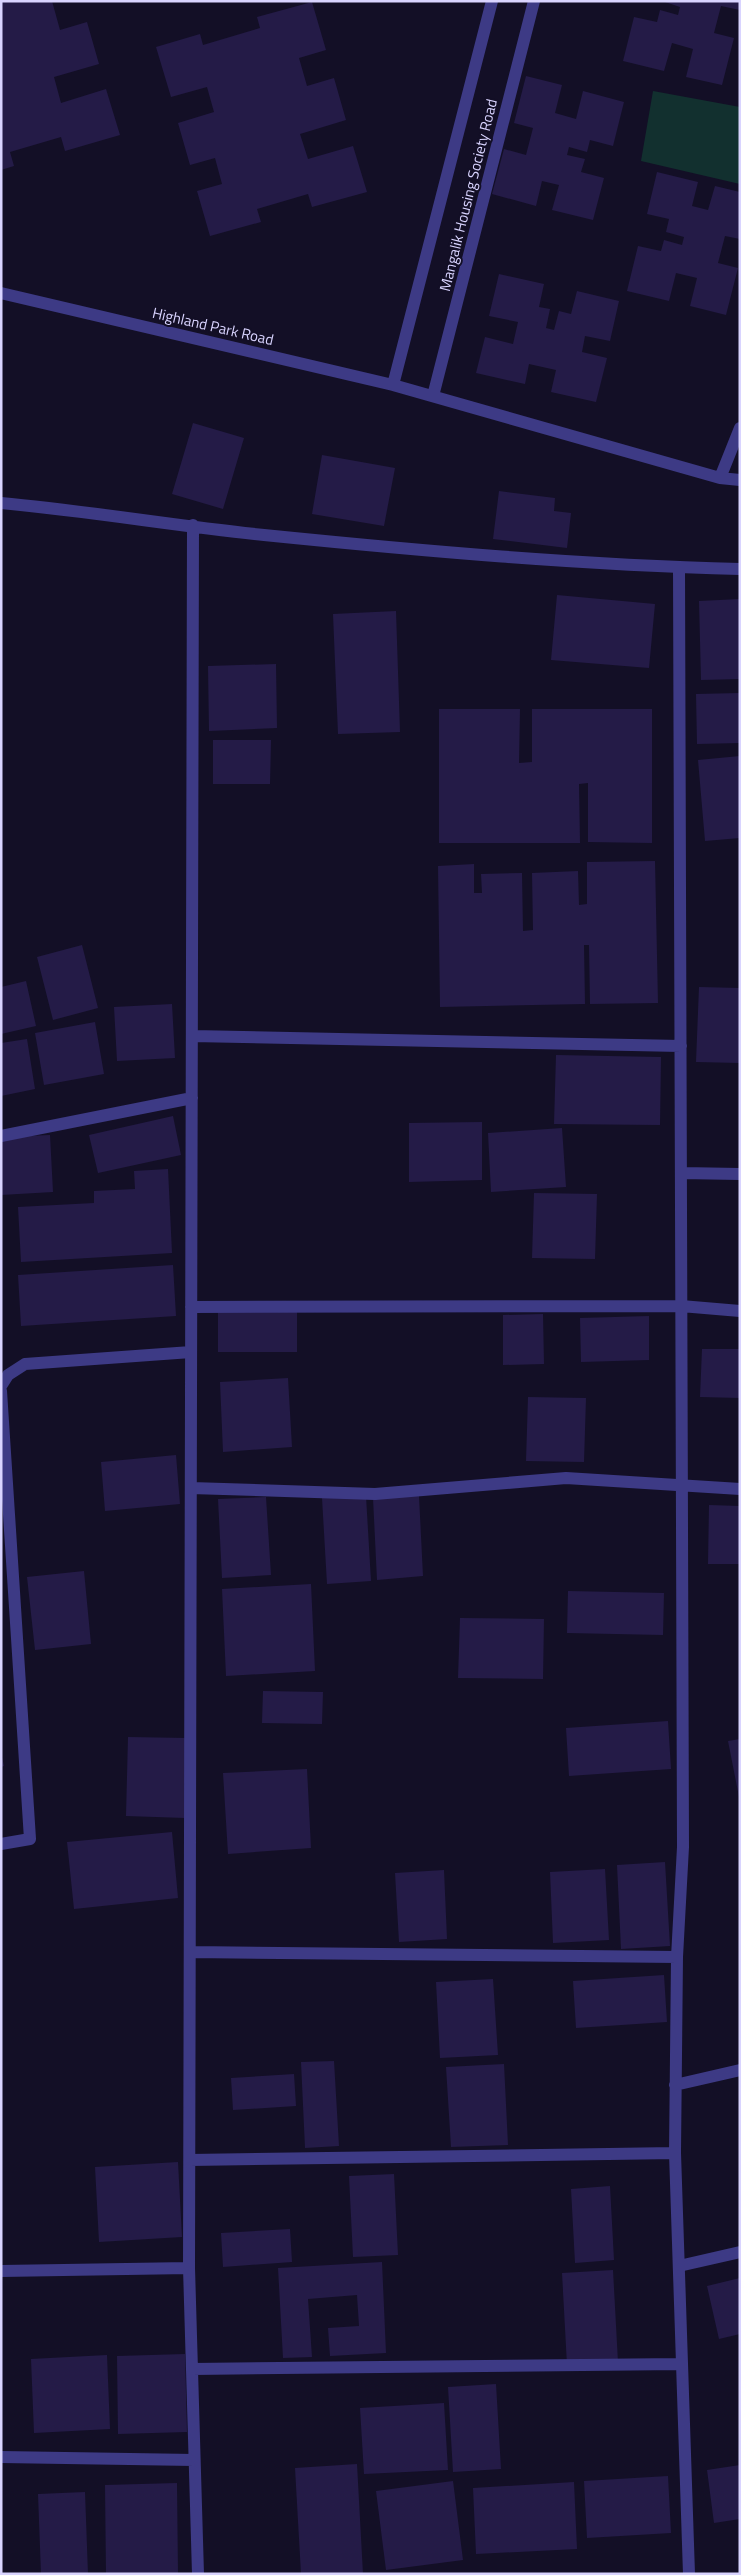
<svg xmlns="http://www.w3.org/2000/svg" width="741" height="2575" viewBox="0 0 741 2575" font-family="'Titillium Web',sans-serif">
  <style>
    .green { fill: #12302f }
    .building { fill: #241b47 }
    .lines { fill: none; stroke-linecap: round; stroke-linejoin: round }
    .minor { stroke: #3d3a85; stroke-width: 12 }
    .labels { text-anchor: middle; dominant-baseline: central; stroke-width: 4; stroke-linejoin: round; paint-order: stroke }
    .street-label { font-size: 15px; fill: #d9d4ff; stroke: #130f26 }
  </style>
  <rect width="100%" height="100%" fill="#130f26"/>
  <!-- green -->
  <path class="green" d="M653,91l87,16v77l-99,-23z"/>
  <!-- building -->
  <path class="building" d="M1,1h51l8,29 27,-8 12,42 -45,13 7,26 45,-14 14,46 -55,16 -4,-14 -51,15 4,14 -13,4z
    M662,1h78v9l-19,-4 -7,27 20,5 -12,47 -36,-8 7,-28 -21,-6 -8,28 -41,-10 11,-44 23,5 3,-12 18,5 2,-8z
    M312,2l14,48 -27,8 8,28 27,-8 12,42 -46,14 8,25 45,-13 14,46 -55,15 -4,-13 -51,15 4,13 -51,14 -13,-45 25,-7 -7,-26 -25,7 -12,-42 36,-11 -7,-25 -36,10 -15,-50 44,-13 3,11 57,-17 -3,-11z
    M526,76l36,9 -7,28 21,6 7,-28 41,11 -11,44 -23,-6 -3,12 -18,-5 -2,8 18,4 -4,13 23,6 -11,42 -41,-10 7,-25 -17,-4 -6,25 -44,-12 12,-45 22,6 7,-27 -19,-5z
    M657,172l41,10 -6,24 16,4 7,-24 25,6v47l-15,-3 -7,27 20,5 -12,47 -36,-9 7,-28 -21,-5 -7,28 -42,-10 11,-45 23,5 3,-11 18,5 2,-8 -18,-5 3,-13 -22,-5z
    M499,274l45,10 -5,23 11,2 -4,19 8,2 5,-19 12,3 6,-23 42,10 -9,40 -25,-5 -3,16 25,6 -11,44 -45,-10 5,-22 -27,-6 -4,20 -49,-11 9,-36 28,7 5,-22 -29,-6z
    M193,423l51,15 -21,71 -51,-15z
    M322,455l73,13 -11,58 -72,-12z
    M499,491l56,7 -1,13 17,2 -4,35 -74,-9z
    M557,595l98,9 -6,64 -98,-8z
    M740,599v80l-39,1 -2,-79z
    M396,611l4,121 -62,2 -5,-120z
    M276,664l1,64 -68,3 -1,-65z
    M740,693v50l-43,1 -1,-50z
    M439,709h81l-1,54 13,-1v-53h120v134l-64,-1v-59l-9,1 1,59h-141z
    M213,740h58l-1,44h-57z
    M740,756v82l-35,3 -7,-81z
    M655,861l3,142 -68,1 -1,-59h-5l1,59 -145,3 -2,-141 36,-2v29h8l-1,-19 41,-1 1,58 10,-1 -1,-57 46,-2 1,34 8,-1v-42z
    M82,945l16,63 -45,12 -16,-63z
    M26,981l10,45 -35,8v-47z
    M699,987l41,1v75l-44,-1z
    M172,1004l3,54 -58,3 -3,-54z
    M95,1022l9,52 -60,11 -9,-52z
    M27,1039l8,50 -34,7v-53z
    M556,1055l105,2 -1,68 -106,-1z
    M173,1116l8,39 -83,18 -9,-38z
    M482,1122v58l-73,2v-59z
    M562,1128l4,59 -75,5 -3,-59z
    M50,1135l3,57 -52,3v-58z
    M168,1169l4,84 -151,9 -3,-55 76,-4v-12l41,-2 -1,-18z
    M534,1193l63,1 -2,65 -63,-1z
    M173,1265l3,51 -155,10 -3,-51z
    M218,1312h79v40h-79z
    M543,1314l1,50 -41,1v-50z
    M649,1316v44l-68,2 -1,-44z
    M702,1349h38v49l-40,-1z
    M288,1378l4,69 -69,5 -3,-70z
    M528,1397l58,1 -2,64 -58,-1z
    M176,1455l4,49 -75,7 -4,-49z
    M366,1496l5,85 -44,3 -5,-86z
    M419,1496l4,80 -46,4 -4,-82z
    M266,1497l5,78 -49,3 -4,-79z
    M709,1505l31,1v58h-32z
    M84,1571l7,73 -56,6 -8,-73z
    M311,1584l4,87 -89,5 -4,-87z
    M568,1591l96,2 -1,42 -96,-2z
    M460,1618l84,1 -1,60 -85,-1z
    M263,1691l60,1 -1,32 -60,-1z
    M668,1721l3,48 -102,7 -3,-48z
    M128,1737l59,1 -2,80 -59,-2z
    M740,1739v57l-1,1 -11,-56z
    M1,1753l3,13 -3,1z
    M307,1769l4,79 -83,6 -5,-81z
    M172,1832l6,66 -104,11 -7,-67z
    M665,1862l5,84 -49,3 -4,-84z
    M605,1869l4,71 -56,3 -3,-71z
    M444,1870l3,69 -48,3 -4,-69z
    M664,1975l3,47 -91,6 -3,-47z
    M493,1979l5,76 -58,3 -4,-76z
    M334,2061l5,85 -34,2 -4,-86z
    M504,2064l4,81 -57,2 -5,-80z
    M294,2074l2,32 -63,4 -2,-32z
    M178,2162l4,75 -83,5 -4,-75z
    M394,2174l4,81 -45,2 -4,-81z
    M610,2186l4,74 -39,3 -4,-74z
    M290,2229l2,33 -69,5 -2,-34z
    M382,2262l4,91 -56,3 -2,-28 31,-2 -2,-31 -49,4 4,58 -29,1 -5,-90z
    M613,2270l5,92 -51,3 -5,-92z
    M740,2278v56l-21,5 -12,-53z
    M185,2354l2,78 -69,2 -1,-78z
    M107,2355l3,74 -76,4 -3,-74z
    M496,2384l5,85 -48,3 -5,-85z
    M444,2403l4,67 -84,4 -4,-66z
    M357,2464l6,110h-62l-6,-106z
    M740,2465v54l-26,4 -7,-53z
    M668,2476l3,57 -84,5 -3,-57z
    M453,2481l10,79 -77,10 -10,-79z
    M574,2482l3,67 -101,5 -3,-66z
    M177,2483l1,91h-72l-1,-89z
    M85,2492l3,82h-47l-3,-80z"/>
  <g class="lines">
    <!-- minor -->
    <path class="minor" d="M1,293l392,92 327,93 20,2
      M393,385l99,-384
      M433,396l101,-395
      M720,478l20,-50
      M1,503c88,8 175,23 263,32 158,16 317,30 476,34
      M193,525l-4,1743 9,306
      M679,568l4,1279 -6,110 -2,196 14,421
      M192,1036l489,10
      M1,1136l191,-38
      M681,1173l59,1
      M191,1307l490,-1 59,5
      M1,1386l7,-11 17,-11 166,-12
      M1,1391l29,448 -29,5
      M191,1488l184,6 191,-16 174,11
      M191,1952l486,5
      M675,2085l65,-15
      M190,2160l485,-7
      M679,2266l61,-14
      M1,2271l188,-3
      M192,2369l489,-5
      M1,2457l193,3"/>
  </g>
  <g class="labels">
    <!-- street labels -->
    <g class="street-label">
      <text transform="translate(468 195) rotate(-76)">Mangalik Housing Society Road</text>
      <text transform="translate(213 326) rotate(13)">Highland Park Road</text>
    </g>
  </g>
  <!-- border -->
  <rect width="741" height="2575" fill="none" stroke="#d9d4ff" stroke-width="5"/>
</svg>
